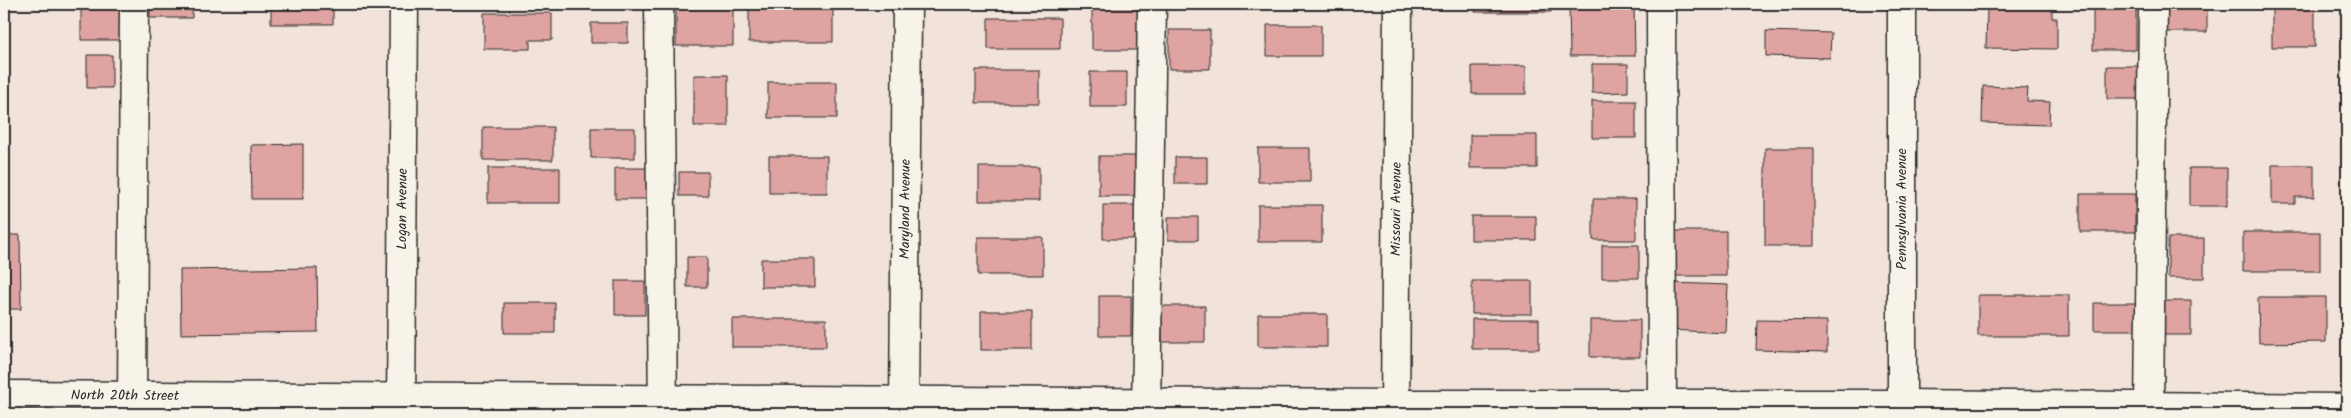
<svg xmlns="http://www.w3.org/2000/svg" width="2351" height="418" viewBox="0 0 2351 418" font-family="Kalam,sans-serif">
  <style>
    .building { fill: #dfa4a1; stroke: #2b2b2b }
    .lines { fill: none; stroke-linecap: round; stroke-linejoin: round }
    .minor-casing { stroke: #2b2b2b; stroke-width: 31 }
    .minor { stroke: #f7f3e8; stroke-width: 28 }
    .labels { text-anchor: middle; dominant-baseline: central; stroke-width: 5; stroke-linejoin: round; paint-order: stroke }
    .street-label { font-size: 14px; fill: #2b2b2b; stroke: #f7f3e8 }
  </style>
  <rect width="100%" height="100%" fill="#f2e3da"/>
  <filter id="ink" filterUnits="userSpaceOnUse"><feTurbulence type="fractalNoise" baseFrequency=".02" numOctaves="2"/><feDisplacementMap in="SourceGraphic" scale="10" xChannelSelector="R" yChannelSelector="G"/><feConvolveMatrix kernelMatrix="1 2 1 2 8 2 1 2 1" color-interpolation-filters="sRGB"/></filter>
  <g filter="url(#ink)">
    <!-- building -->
    <path class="building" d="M81,4h39v36h-39z
      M150,4h42v14h-42z
      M271,4h62v20h-62z
      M487,4h53v1h-53z
      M749,4h84v38h-84z
      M1092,4h47v46h-47z
      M1475,4h76v8h-76z
      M1569,4h65l1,52h-65z
      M1993,4h59v14h5v31l-71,-1 1,-41 5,1z
      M2167,4h40v28h-40z
      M2272,4h43v43h-43z
      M676,8h57v38h-57z
      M2093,9h43v41h-43z
      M484,13h68v27h-22v9h-46z
      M988,18h72v31h-72z
      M591,23h37v20h-37z
      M1267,25h54v31h-54z
      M1169,30h41v39h-41z
      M1766,31l65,2 -1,25 -64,-2z
      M87,55h25v33h-25z
      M1592,64h36v28l-36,1z
      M1472,66h54v28h-54z
      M2107,66h31v33h-31z
      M976,70h63v33h-63z
      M1090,72h37v35h-37z
      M694,75h34v51h-34z
      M768,82h69v36h-69z
      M1983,86l45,2 -1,13 23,1 -1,23 -67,-2z
      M1592,101h44v37h-44z
      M483,127h70v33h-70z
      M591,128h44v30h-44z
      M1470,135h67v33h-67z
      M303,144v55h-51l-1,-54z
      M1258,148h52v34h-52z
      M1765,148h49v98h-49z
      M769,156h58v37h-58z
      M1099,156h38v40h-38z
      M1175,157h32v27h-32z
      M2272,165h42v32h-19v7h-23z
      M979,167h60v34h-60z
      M488,168h72v35h-72z
      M615,168h33v31h-33z
      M2189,168h38v38h-38z
      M679,172h29v24h-29z
      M2080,194h55v38h-55z
      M1593,199h43v41h-43z
      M1103,205h35v34h-35z
      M1258,205h64v37h-64z
      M1471,216h65v24h-65z
      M1168,217h30v23h-30z
      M1672,231h54v45h-54z
      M2243,232h77v39h-77z
      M4,235h16l1,74h-17z
      M978,237h65v38h-65z
      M2168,238h36v40h-36z
      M1602,245h37v33h-37z
      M687,257h20v30h-20z
      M761,259h54v28h-54z
      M317,268l1,64 -137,2 -1,-64z
      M615,281h30v34h-30z
      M1472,281h60v33h-60z
      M1671,283l57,2 -2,48 -57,-3z
      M1978,295h91v41h-91z
      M1099,296h32v40h-32z
      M2258,297h68v45l-67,1z
      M2161,301h30v34h-30z
      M504,303h51v30h-51z
      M2094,303h42v27h-42z
      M1162,306h43v36h-43z
      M981,311h51v39h-51z
      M1258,314h69v33h-69z
      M732,319h94v28h-94z
      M1472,319h67v30h-67z
      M1590,320h50v37h-50z
      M1757,320l70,1v31l-71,-2z"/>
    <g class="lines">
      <!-- minor casing -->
      <g class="minor-casing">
        <g id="minor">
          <path d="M659,4l4,410"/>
          <path d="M1661,4l1,410"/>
          <path d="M1902,4v410"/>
          <path id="s1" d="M4,395l1391,9h507l445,4"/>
          <path d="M132,412l2,-408"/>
          <path id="s2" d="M401,413l3,-409"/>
          <path id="s3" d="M904,414l3,-410"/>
          <path d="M1146,414l6,-410"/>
          <path id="s4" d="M1395,414l3,-410"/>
          <path d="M2149,414l4,-410"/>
        </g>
      </g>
      <!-- minor -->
      <use href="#minor" class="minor"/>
    </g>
  </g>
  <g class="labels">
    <!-- street labels -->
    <g class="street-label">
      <text stroke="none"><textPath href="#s2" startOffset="204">Logan Avenue</textPath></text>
      <text stroke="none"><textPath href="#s3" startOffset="205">Maryland Avenue</textPath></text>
      <text stroke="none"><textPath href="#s4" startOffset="205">Missouri Avenue</textPath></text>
      <text transform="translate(1902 209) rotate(-90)">Pennsylvania Avenue</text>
      <text stroke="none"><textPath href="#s1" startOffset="121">North 20th Street</textPath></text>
    </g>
  </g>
  <!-- margin -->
  <rect width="2351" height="418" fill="none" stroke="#f7f3e8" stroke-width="20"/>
  <rect x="10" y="10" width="2331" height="398" fill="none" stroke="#2b2b2b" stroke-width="2" filter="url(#ink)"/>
</svg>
